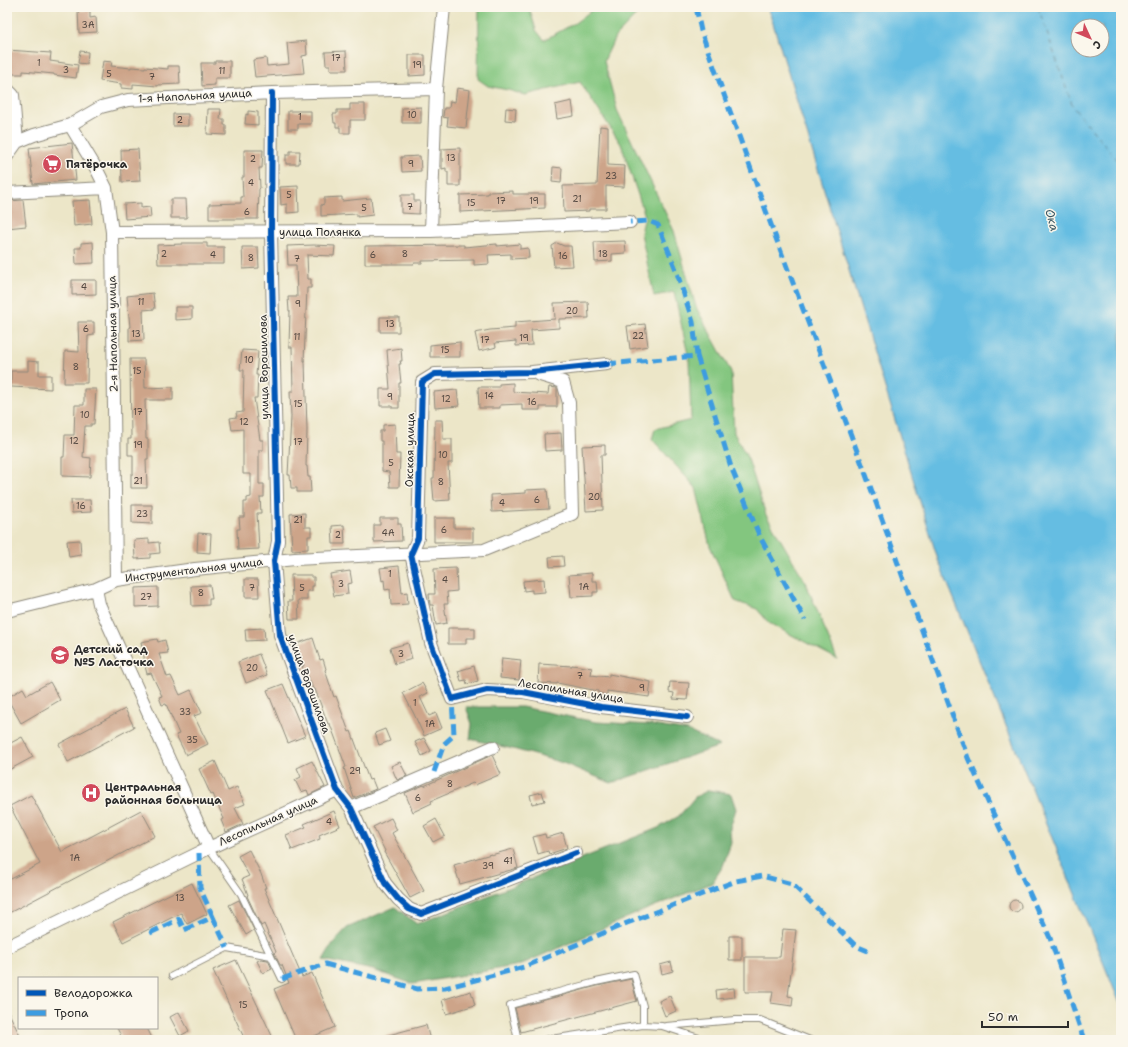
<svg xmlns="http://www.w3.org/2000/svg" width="1128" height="1047" viewBox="0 0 1128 1047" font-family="'Shantell Sans',sans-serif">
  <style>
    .green { fill: #83c67f; stroke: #577855 }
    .forest { fill: #6aab6e; stroke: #4a6b4c }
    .water { fill: #65bde2; stroke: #487486; fill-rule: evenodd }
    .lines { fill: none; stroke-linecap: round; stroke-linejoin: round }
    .ferry { stroke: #3c5762; stroke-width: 1; stroke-dasharray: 5 4; stroke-linecap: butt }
    .building { fill: #cda489 }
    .lane-casing { stroke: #8c887a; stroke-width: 8 }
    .street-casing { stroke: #8c887a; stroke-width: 14 }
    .lane { stroke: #fff; stroke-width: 6 }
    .street { stroke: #fff; stroke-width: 12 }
    .quiet { stroke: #3d9ce1; stroke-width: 5; stroke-dasharray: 10 5; stroke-linecap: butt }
    .cycleway-casing { stroke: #fbf7ec; stroke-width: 8 }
    .cycleway { stroke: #0057b8; stroke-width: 6 }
    .labels { text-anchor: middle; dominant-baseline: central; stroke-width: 3; stroke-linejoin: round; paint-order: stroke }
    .number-label { font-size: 9px; fill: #544942 }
    .street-label { font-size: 11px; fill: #2b2b2b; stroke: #fbf7ec }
    .poi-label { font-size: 11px; font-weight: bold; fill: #2b2b2b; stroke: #fbf7ec; text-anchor: start }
    .water-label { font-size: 12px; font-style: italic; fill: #3c5762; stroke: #fbf7ec }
  </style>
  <rect width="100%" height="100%" fill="#fbf7ec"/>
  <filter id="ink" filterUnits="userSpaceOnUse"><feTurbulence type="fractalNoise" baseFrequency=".025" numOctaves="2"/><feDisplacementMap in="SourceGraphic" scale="8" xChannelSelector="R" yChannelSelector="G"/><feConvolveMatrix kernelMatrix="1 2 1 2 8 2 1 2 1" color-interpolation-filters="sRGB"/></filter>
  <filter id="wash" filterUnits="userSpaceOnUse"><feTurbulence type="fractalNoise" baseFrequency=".012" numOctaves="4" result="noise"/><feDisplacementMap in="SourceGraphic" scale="16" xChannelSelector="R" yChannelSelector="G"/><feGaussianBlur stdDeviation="0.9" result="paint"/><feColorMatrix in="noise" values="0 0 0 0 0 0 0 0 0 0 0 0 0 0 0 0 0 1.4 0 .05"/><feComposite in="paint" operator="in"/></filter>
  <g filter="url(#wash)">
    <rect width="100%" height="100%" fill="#ece6c8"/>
    <!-- green -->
    <path class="green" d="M479,7h50l7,23 8,10 31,-17 21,-16h48l-29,30 -11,24 13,49 57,121 22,76 35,65 3,61 14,26 18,56 39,66 32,78 -68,-36 -12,-14 -22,-8 -25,-55 -14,-58 -44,-49 3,-10 36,-9 -2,-61 -15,-67 -20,4 -13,-63 4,-17 -24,-72 -41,-62 -55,13 -17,-5 -20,-4 -10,-7z"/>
    <!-- forest -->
    <path class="forest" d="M466,707h56l74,15 55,3 37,6 32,15 -109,37 -48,-20 -50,-14 -43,-10 2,-15z
      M709,790l22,4 5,15 -6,19 1,15 -8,23 -11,17 -74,30 -118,52 -107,19 -40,-14 -50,-10 10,-17 14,-15 48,-21 22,17 241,-96 21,-12 16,-19z"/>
    <!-- water -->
    <path class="water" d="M768,7h353v999l-183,-446zM1078,26h24v24h-24z"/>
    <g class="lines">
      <!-- ferry -->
      <path class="ferry" d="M1038,7l35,100 48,57"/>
    </g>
    <g id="blocks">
      <!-- building -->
      <path class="building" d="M90,10v8l6,-1 1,15 -18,1 -1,-22z
        M306,41l1,14 -5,1 2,17 -49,4 -2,-17 13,-2 1,8 22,-2 -2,-21z
        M7,50l44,3 -1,8 28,4 -2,13 -22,-3v-1l-31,-3v3h-13v-4h-3z
        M80,51l8,1 -1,12 -9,-1z
        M346,51l1,19h-17v-5h-4l-1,-13z
        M409,55h16v20l-16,1z
        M103,61l9,1 -1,4 20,2v-1l14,1v-1l23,2v-3h11l1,18 -22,1v1l-25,-2v5l-12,-1v-4l-21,-3z
        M215,61h15v17h-15v7l-13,1 -1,-23h14z
        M457,88l13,2 -4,38 -19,-2 1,-8 -5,-1 1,-9h5l1,-7 5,1z
        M572,101l2,15 -17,3 -2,-14z
        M350,104h15v16h-15v13h-10v-6h-4v-4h-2l-1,-9h4v-4h13z
        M421,107v16h-19v-15z
        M506,108l10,1 -1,12 -10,-1z
        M208,109h13l-1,10h4v6h2v10l-19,-1z
        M248,111l10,1v13l-13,-1 1,-10 2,1z
        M288,111h23v13h-13v5h-10z
        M173,114h15v12h-15z
        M600,126l8,1v38l17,1 -1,21 -18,-1v23h-17v2l-25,1 -1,-26 34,-1z
        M72,143l4,37 -43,4 -4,-36z
        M460,148v38h-12v-14h-2v-4l-4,1v-20z
        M138,149l2,32 -18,1 -1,-32z
        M244,150h19l-1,18h-3l1,20 -1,1 -1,30h-49v-15l32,-1v-6h2l-1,-20h2z
        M290,151h10l-1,13h-13v-9h4z
        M420,156l1,15 -19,1 -1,-15z
        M553,167l9,1 -1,15 -9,-1z
        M298,186l1,26 -12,1v-9l-6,1 -1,-18z
        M513,191v3h32v14l-85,4v-17l28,-1v-2z
        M401,195h13v6h6l-1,13 -18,-1z
        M342,197v4l29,-3 2,17 -16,2v-3l-36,2v-11l3,-1v-6z
        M171,199h15l1,19h-16z
        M23,200l3,26 -19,2v-27z
        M90,200l2,24 -18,2 -2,-25z
        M141,203v5l9,-1 1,10 -26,2 -1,-15z
        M625,241l1,12 -14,1v7l-17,1 -1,-20z
        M93,242l1,21 -18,1 -1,-16h6v-5z
        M182,243h25v4h17v17h-66l-1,-19 25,-1z
        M557,243l7,3h7l2,20 -19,1 -2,-21z
        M497,244v2l23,-2v5l8,-1 1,10 -18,1v-5l-23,1 1,9 -15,1v-5l-52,1v2h-8v1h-49v-18l99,-1v2z
        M314,245l21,1 -1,10 -27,-1 1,24h3v9h-4l-3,73h1l2,69 -1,36h1l1,11h2l1,15h-14v-4h-6l-1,-13h-2l3,-58 -1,-26h3l-1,-44h-3l1,-36h-1l-1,-14h9l-1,-32h-8l-1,-19z
        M242,247h16l1,21 -16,1z
        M72,280h24v14l-24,1z
        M153,293l2,16 -12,1 1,30 -15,1v-14h1l-3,-31z
        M588,302l1,16 -30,1v9l-28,2 1,15 -16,1v-5l-21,2 1,4 -3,1 -14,3 -4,-18 15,-3 25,-2v-6l40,-3 -1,-16z
        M175,307h17v12l-17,1z
        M380,317h19v15h-19z
        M78,322h16v13l-6,1 -1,47h-23l1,-32 14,1z
        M645,324l3,22 -18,3 -3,-23z
        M460,342v15h-30v-12z
        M401,348l1,13h-2l1,3h-2l2,19h-2v25h-7v-2h-12v-17h10l-3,-39z
        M242,350l16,1 -2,24h2l-1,23h-3l6,42h3v10h-4v34h5v13h-4l1,16h-4l2,36 -21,1 -1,-21h3l-1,-12h5v-15h3v-4l4,-1v-23h-8v-45l-11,1 -2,-12 7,-1 -1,-4 7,-1 1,-42h-4z
        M130,359h14l1,29 28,-1v13h-28l1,39h2v20h-2l1,29h-16v-14h2v-19h-5v-16h3z
        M28,361l11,1v13h12v14l-40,-2v-16h17z
        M513,383v9l35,2 1,-7 8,1v19h-17v3h-18v-6l-22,1v3h-21l-1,-21h21v-3z
        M84,389h12l-2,35h-3v2h-6l-2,31 8,1 -1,19 -28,-1v-19h2l1,-22h9l1,-30h9z
        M457,390l2,16 -24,2 -1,-16z
        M435,420h7l1,19h9v24h-4l2,37 -16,1 -2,-23h2z
        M395,424l1,30h4l-1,33h-9l-1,-15 -7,-1v-30h-2v-10h3v-6z
        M561,433l1,17 -17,1 -1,-17z
        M605,445v10h-4l2,55 -17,1 -4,-65z
        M547,489l2,20 -57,3 -1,-17 35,-2v-3z
        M71,500h19l1,12 -19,1z
        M132,505h20v19l-20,-1z
        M305,513v14h6v9h-3v13l-16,1 -2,-36z
        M380,518h18v6h3l1,17 -28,1v-17h6z
        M434,518h20v10h19v14h-39z
        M344,525l1,19h-12l-1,-18z
        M198,533l13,1 -1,19 -13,-1z
        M149,539v4l10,-1 1,11 -10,1v4l-15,1 -1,-19z
        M80,540l1,15 -12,2 -2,-16z
        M563,556l1,10 -14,1 -1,-10z
        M399,566l3,27 5,-1 1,12 -17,1 -1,-16 -5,1 -1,-10 -2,1 -2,-13z
        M456,568l1,23 -10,1 1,12h-4l3,19 -11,2 -3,-20h-3l-1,-11h6l-1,-25z
        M350,571l2,12 -5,1 1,10 -14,2 -4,-22z
        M592,573v8h5l1,11h-5v4l-22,1 -2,-22z
        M291,575h20v2h3v9h-2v5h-5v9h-9l1,19h-10l-1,-18h4z
        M245,579h13l1,18h-14z
        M544,579l1,13 -13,1v-3l-8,1 -1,-10z
        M210,585l2,14h-3v6l-17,1 -1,-20z
        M158,587v19l-23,1v-19z
        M264,628l1,12 -19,1 -1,-12z
        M448,628h27v10h-9v6h-18z
        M313,638l7,22 3,-1 3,10 -1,1 9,27 2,-1 13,36 2,-1 18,49 3,-1 4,10 -22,9 -10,-30 2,-1 -16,-43h-2l-13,-35h-2l-5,-13 -2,1 -4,-11h2l-8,-22z
        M157,639l1,3 7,-2 3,13 -9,1 8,23 4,-1 9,19 11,-5 11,23 -8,3 14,28 -22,11 -10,-20 3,-1 -13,-30 -4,1 -3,-8 3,-1 -11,-23 -4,1 -3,-12h1l-4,-20z
        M408,643l4,16 -17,5 -5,-16z
        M259,654l8,21 -21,8 -8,-21z
        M502,658l19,2 -2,20 -19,-2z
        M539,664l33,2v-1l20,3 -1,7 18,2v-3l42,8 -2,15 -42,-6v4l-9,-2v-2l-41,-8v1l-19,-1z
        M474,666l4,15 -11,3 -1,-4 -5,1 -3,-10z
        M50,682l10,18 -39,23 -14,-25 16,-10 4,7z
        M670,682l19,1 -2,17 -14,-1 1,-6 -5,-1z
        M422,683l6,10 -8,4 9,19 7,-3 6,15 -18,8 -10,-22 -11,-21z
        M283,684l22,52 -17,7 -21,-53z
        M125,709l9,18 -66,35 -9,-18z
        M385,729l5,12 -11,4 -4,-12z
        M22,737l11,20 -26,14v-26z
        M424,738l7,13 -9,5 -7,-14z
        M492,755l9,19 -26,11 -2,-2 -42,18 1,2 -19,9 -8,-19 19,-8v1z
        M215,761l13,30 9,-4 8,17 -10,4 8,16 -17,8 -5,-12 3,-1 -11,-25 -2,1 -12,-26z
        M312,761l13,26 -16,8 -2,-5 -6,2 -6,-12 6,-3 -4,-9z
        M400,762l7,14 -10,4 -6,-14z
        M542,792l3,9 -13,3 -2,-9z
        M31,795l31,57 79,-42 14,26 -148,78v-33l33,-17 -30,-58z
        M334,811l6,15 -21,9 1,4 -28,11 -6,-15 20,-8 -2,-3z
        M391,818l6,12 -5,3 32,58 -14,7 -26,-46 1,-1 -12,-24z
        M436,819l9,17 -12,6 -9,-16z
        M563,833l4,15 -18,6 -1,-3 -10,3 -5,-17 12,-3 1,4z
        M513,849l5,19 -58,16 -6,-19 37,-11v1z
        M249,850l12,24 5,14h-2l38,89 10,-4 23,54 -30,13h-9l-22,-51 15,-6 -7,-18h-2l-6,-12 2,-1 -12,-28 -3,2 -14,-30 1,-1 -6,-16 7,-3 -11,-20z
        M192,883l15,31 -20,10 -6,-11 -58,29 -10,-20z
        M1009 906a6 6 0 1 1 12 0a6 6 0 1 1-12 0Z
        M239,900l15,30 -8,5 -17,-30z
        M783,929l13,1 -8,66 5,1 -1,9 -21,-3 2,-11h-28v-35h35z
        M729,936h13v24h-13z
        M261,959l7,1 4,9 -9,4 -6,-12z
        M236,960l38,80h-29l-32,-70z
        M671,962l2,9 -11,3 -2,-9z
        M631,979l6,22 -116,31 -6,-24 82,-22z
        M734,988l1,9 -18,2 -1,-9z
        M471,991l4,14 -29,9 -4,-14z
        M670,996l6,15 -11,5 -6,-15z
        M7,1009l15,31h-15z
        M179,1012l10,19 -9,5 -10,-19z
        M426,1025l4,15h-49v-3z
        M117,1028h30l6,12h-30z"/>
    </g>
  </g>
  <g filter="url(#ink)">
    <use href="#blocks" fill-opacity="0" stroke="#8c887a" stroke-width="1"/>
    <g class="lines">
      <!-- lane casing -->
      <g class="lane-casing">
        <path id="lane" d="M209,848l32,46 41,85
          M172,976l55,-28 44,8
          M666,1026l69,-6h25l50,20
          M518,1040l-8,-35 86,-23 38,-8 9,32v19
          M544,1040l99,-15 19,1 43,14"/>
      </g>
      <!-- street casing -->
      <g class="street-casing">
        <path id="street" d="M7,89l6,6 4,47
          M272,93l-1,139 7,309 -4,20 6,74 57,155 14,18 34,75 13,16 11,10 12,5 155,-61
          M70,125l27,45 9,18
          M17,142l17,-7 36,-10 31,-18 27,-7 144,-7 164,-4
          M7,156l10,-14
          M7,193l99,-5 6,44 4,348
          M431,231l5,-142 8,-82
          M112,232l319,-1 199,-9
          M607,364l-75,8 -97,2 -13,8 -4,156 -7,16 20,89 21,56 35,-9 36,2 78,15 86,10
          M96,589l3,15 110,244
          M7,611l89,-22 20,-9 79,-11 100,-10 189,-9 88,-36 -3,-111 -6,-21 -26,-8
          M351,808l142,-61
          M7,947l202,-99 128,-58"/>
      </g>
      <!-- lane -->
      <use href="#lane" class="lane"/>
      <!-- street -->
      <use href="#street" class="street"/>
      <!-- quiet -->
      <path class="quiet" d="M696,7l5,24 73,202 91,239 103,286 82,180 34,102
        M697,356l34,111 29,70 45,83
        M607,364l90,-8 -4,-34 -18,-55 -17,-42 -9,-4 -19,1
        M434,772l10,-28 10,-9 -2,-36
        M213,917l14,31
        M150,933l29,-14 5,11 29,-13 -13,-29 -1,-35
        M282,979l43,-15 92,25 28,-1 79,-21 103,-44 109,-42 26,-5 30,8 64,62 12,5"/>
      <!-- cycleway casing -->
      <g class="cycleway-casing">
        <path id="cycleway" d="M272,93l-1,139 7,309 -4,20 6,74 57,155 14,18 34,75 13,16 11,10 12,5 155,-61
          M607,364l-75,8 -97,2 -13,8 -4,156 -7,16 20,89 21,56 35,-9 36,2 78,15 86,10"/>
      </g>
      <!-- cycleway -->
      <use href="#cycleway" class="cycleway"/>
    </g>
  </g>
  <!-- icons -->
  <defs>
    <g id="supermarket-disc" transform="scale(1)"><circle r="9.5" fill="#d1495b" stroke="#fbf7ec"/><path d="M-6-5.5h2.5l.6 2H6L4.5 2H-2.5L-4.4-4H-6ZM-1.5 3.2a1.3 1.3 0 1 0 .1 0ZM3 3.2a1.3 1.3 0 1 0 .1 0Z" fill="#fff"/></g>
    <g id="school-disc" transform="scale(1)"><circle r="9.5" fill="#d1495b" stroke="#fbf7ec"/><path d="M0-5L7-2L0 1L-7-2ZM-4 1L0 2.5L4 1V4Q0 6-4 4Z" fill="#fff"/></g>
    <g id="hospital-disc" transform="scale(1)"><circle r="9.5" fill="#d1495b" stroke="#fbf7ec"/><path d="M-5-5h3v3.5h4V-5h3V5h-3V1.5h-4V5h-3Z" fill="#fff"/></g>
  </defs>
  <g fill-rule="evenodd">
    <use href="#supermarket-disc" x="52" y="164"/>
    <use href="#school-disc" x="60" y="655"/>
    <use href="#hospital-disc" x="91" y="793"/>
  </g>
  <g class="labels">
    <!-- number labels -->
    <g class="number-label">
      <text x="88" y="25">3А</text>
      <text x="336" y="58">17</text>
      <text x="39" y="63">1</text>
      <text x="417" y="65">19</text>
      <text x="66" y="70">3</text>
      <text x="222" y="71">11</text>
      <text x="109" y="74">5</text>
      <text x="152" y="77">7</text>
      <text x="412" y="115">10</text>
      <text x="300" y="117">1</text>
      <text x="180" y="120">2</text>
      <text x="451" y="158">13</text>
      <text x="253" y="159">2</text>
      <text x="411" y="164">9</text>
      <text x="611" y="176">23</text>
      <text x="251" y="183">4</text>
      <text x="289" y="195">5</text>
      <text x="577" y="199">21</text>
      <text x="501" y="201">17</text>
      <text x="534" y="201">19</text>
      <text x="471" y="203">15</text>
      <text x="410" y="207">7</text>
      <text x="364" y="208">5</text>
      <text x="247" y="212">6</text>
      <text x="164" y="254">2</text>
      <text x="405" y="254">8</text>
      <text x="603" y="254">18</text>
      <text x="213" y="255">4</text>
      <text x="373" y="255">6</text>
      <text x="563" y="256">16</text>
      <text x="251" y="258">8</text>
      <text x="297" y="259">7</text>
      <text x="84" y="287">4</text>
      <text x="141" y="302">11</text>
      <text x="298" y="304">9</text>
      <text x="572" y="311">20</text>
      <text x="390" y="324">13</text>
      <text x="86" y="329">6</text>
      <text x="136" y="334">13</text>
      <text x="638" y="336">22</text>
      <text x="297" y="337">11</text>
      <text x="524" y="338">19</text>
      <text x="485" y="340">17</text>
      <text x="445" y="350">15</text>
      <text x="249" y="360">10</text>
      <text x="76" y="367">8</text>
      <text x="137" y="371">15</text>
      <text x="489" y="396">14</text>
      <text x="390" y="397">9</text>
      <text x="446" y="399">12</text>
      <text x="532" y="402">16</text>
      <text x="298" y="404">15</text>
      <text x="138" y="412">17</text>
      <text x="85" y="415">10</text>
      <text x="244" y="422">12</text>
      <text x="74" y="441">12</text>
      <text x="298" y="442">17</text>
      <text x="138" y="445">19</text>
      <text x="443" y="455">10</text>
      <text x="391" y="463">5</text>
      <text x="138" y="481">21</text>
      <text x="441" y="482">8</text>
      <text x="594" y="497">20</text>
      <text x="537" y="500">6</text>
      <text x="502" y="503">4</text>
      <text x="81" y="506">16</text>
      <text x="142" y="514">23</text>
      <text x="298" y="520">21</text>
      <text x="444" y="530">6</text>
      <text x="388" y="533">4А</text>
      <text x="338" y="535">2</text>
      <text x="390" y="574">1</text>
      <text x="445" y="580">4</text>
      <text x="341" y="584">3</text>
      <text x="584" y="587">1А</text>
      <text x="252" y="588">7</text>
      <text x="302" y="588">5</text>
      <text x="201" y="593">8</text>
      <text x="146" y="597">27</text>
      <text x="401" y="654">3</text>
      <text x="252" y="668">20</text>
      <text x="580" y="676">7</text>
      <text x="642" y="688">9</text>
      <text x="415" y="703">1</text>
      <text x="185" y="712">33</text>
      <text x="430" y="724">1А</text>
      <text x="192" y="740">35</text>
      <text x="355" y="771">29</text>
      <text x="450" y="784">8</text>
      <text x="418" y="798">6</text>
      <text x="329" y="822">4</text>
      <text x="75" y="858">1А</text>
      <text x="508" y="861">41</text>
      <text x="488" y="866">39</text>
      <text x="180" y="898">13</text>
      <text x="243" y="1005">15</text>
    </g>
    <!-- street labels -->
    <g class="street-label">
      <text transform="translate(195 96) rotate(-3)">1-я Напольная улица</text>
      <text x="320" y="232">улица Полянка</text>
      <text transform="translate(113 334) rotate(-91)">2-я Напольная улица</text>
      <text transform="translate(264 367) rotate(-91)">улица Ворошилова</text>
      <text transform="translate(410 450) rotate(-89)">Окская улица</text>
      <text transform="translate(194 570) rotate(-7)">Инструментальная улица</text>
      <text transform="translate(309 684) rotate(70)">улица Ворошилова</text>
      <text transform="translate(571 691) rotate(9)">Лесопильная улица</text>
      <text transform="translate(268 821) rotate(-24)">Лесопильная улица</text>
    </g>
    <!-- poi labels -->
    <g class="poi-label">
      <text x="66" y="164">Пятёрочка</text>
      <text x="74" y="649">Детский сад<tspan x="74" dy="13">№5 Ласточка</tspan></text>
      <text x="105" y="787">Центральная<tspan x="105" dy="13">районная больница</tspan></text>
    </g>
    <!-- water labels -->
    <g class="water-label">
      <text transform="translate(1052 220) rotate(75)">Ока</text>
    </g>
  </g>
  <!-- margin -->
  <rect width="1128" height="1047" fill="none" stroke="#fbf7ec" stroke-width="24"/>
  <!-- legend -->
  <rect x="18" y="977" width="140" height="52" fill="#fbf7ec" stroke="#a8a59f"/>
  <rect x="26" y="990" width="20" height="6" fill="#0057b8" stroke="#a8a59f"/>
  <text x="54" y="997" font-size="12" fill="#2b2b2b">Велодорожка</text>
  <rect x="26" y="1010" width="20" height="6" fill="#3d9ce1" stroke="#a8a59f"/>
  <text x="54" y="1017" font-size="12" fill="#2b2b2b">Тропа</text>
  <!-- north arrow -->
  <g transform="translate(1090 38) rotate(134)"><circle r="19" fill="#fbf7ec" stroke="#a8a59f"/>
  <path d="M0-3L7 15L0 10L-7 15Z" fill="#d1495b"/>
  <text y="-6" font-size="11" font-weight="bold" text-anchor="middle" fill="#2b2b2b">С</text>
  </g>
  <!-- scale -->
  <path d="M982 1021v6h86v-6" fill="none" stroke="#2b2b2b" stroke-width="2"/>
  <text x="988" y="1021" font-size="12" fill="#2b2b2b" stroke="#fbf7ec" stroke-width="3" paint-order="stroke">50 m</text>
</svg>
